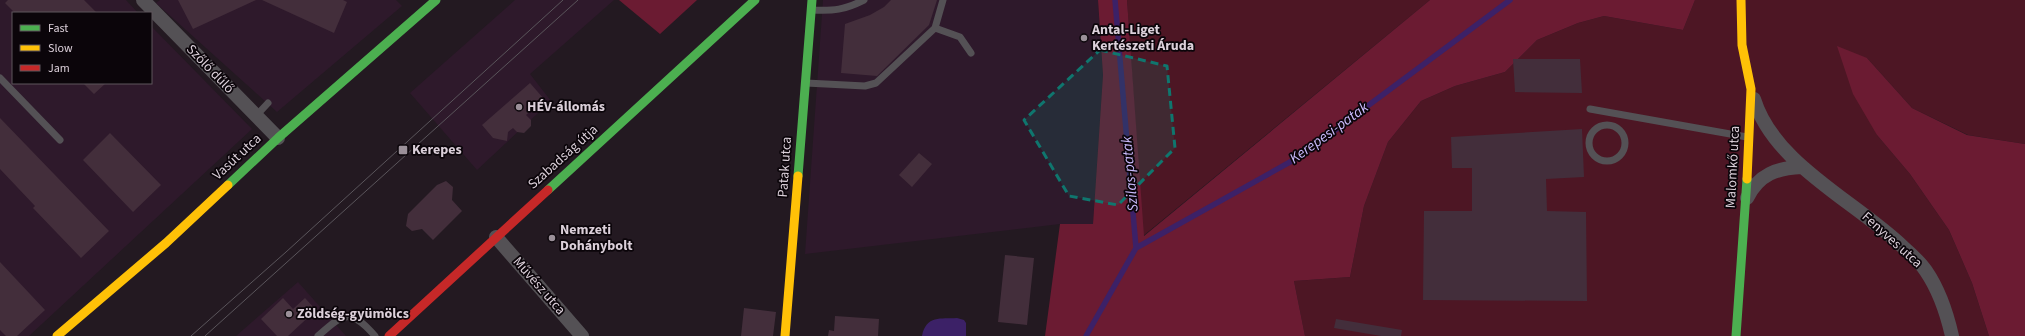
<svg xmlns="http://www.w3.org/2000/svg" width="2025" height="336" viewBox="0 0 2025 336" font-family="'Source Sans 3',sans-serif">
  <style>
    .built { fill: #2e192b }
    .green { fill: #4d1624 }
    .forest { fill: #6b1b32 }
    .water { fill: #3c2167 }
    .lines { fill: none; stroke-linecap: round; stroke-linejoin: round }
    .stream { stroke: #3c2167; stroke-width: 5.5 }
    .building { fill: #432e3b }
    .lane { stroke: #545155; stroke-width: 7 }
    .street { stroke: #545155; stroke-width: 14 }
    .fast { stroke: #4caf50; stroke-width: 9 }
    .slow { stroke: #ffc107; stroke-width: 9 }
    .jam { stroke: #c62828; stroke-width: 9 }
    .tram { stroke: #5a555b; stroke-width: 1 }
    .marked { fill: #0f766e; fill-opacity: 0.2; stroke: #0f766e; stroke-width: 3; stroke-dasharray: 8 5; stroke-linejoin: round }
    .poi-dot { fill: #9b9099; stroke: #0b050a; stroke-width: 1.5 }
    .labels { text-anchor: middle; dominant-baseline: central; stroke-width: 3.5; stroke-linejoin: round; paint-order: stroke }
    .poi-label { font-size: 14px; font-weight: bold; fill: #dcd0da; stroke: #0b050a; text-anchor: start }
    .street-label { font-size: 14px; fill: #dcd0da; stroke: #0b050a }
    .water-label { font-size: 15px; font-style: italic; fill: #cabafc; stroke: #0b050a }
  </style>
  <rect width="100%" height="100%" fill="#231921"/>
  <!-- built -->
  <path class="built" d="M0,0h126l12,13h-125v70h138v-57l101,103 -223,207h-29z
    M160,0h236l6,6 -125,106 -121,-109z
    M515,0h99l-84,74 21,27 -74,69 -67,-77z
    M823,0h275l5,75 -10,149h-33l-255,30z
    M298,282l48,54h-110z"/>
  <!-- green -->
  <path class="green" d="M1127,0h303l-287,236z
    M1695,0h330v144l-57,-9 -56,-27 -45,-50 10,77 33,39 39,56 23,53 17,53h-684l-11,-55 56,-4 14,-71 24,-64 33,-41 34,-15 50,-14 32,-32 41,-17 26,-7 79,14z"/>
  <!-- forest -->
  <path class="forest" d="M619,0h78l-37,34z
    M1098,0h29l17,236 286,-236h265l-12,30 -79,-14 -26,7 -41,17 -32,32 -50,14 -34,15 -33,41 -24,64 -14,71 -56,4 11,55h-260l15,-112h33l10,-149z
    M1837,46l30,12 45,50 55,27 58,9v192h-36l-17,-53 -23,-53 -39,-56 -33,-39 -24,-41z"/>
  <!-- water -->
  <path class="water" d="M957,318l7,2 2,3v13h-44c4,-21 19,-17 35,-18z"/>
  <g class="lines">
    <!-- stream -->
    <path class="stream" d="M1136,248l163,-91 211,-157
      M1086,336l50,-88 -21,-248"/>
  </g>
  <!-- building -->
  <path class="building" d="M8,0h76l13,13h-82l-10,-10z
    M178,0h78l-63,29z
    M262,0h81l4,2 -13,31z
    M891,0h46l-8,25 -52,51 -36,-3 4,-49 25,-9 14,-8z
    M1513,59h67l2,34 -67,-1z
    M83,83h23l-12,11z
    M530,83l14,16 -18,16 5,5v6l-7,7 -7,-1 -4,-4 -5,4 -1,9 -14,-3 -11,-13z
    M0,118l109,113 -28,27 -48,-50 2,-2 -35,-37z
    M1582,129l2,48 -38,2 1,32 39,1 1,89 -164,-1 1,-89h48v-43h-20l-1,-31z
    M110,133l51,52 -28,27 -50,-52z
    M919,153l13,11 -20,23 -13,-12z
    M446,181l7,6 -1,13 10,11 -29,29 -11,-11 -10,2 -6,-5 2,-12 29,-29z
    M1005,255l29,3 -7,67 -29,-3z
    M0,262l45,48 -28,26h-11l-6,-6z
    M283,298l10,11 12,-11 11,12 -28,26h-11l-16,-17z
    M744,308l32,4 -3,24h-32z
    M835,316l44,3 -1,17h-50l1,-6 5,1z
    M1336,319l66,11 -1,6h-20l-47,-8z"/>
  <g class="lines">
    <!-- lane -->
    <path class="lane" d="M812,10c22,1 32,0 52,-10
      M935,28l25,9 11,16
      M0,78l60,62
      M806,83l59,3 11,-3 59,-55 8,-28
      M1590,109l157,28
      M256,116l12,-13
      M1589 143a18 18 0 1 1 36 0a18 18 0 1 1-36 0Z
      M318,336c25,-22 32,-29 57,0"/>
    <!-- street -->
    <path class="street" d="M143,0l135,138
      M1754,99c20,65 101,102 149,148 8,7 17,15 23,24 13,19 21,43 26,65
      M1747,198c12,-24 30,-30 55,-31
      M496,237l86,99"/>
    <!-- fast -->
    <path class="fast" d="M798,176l14,-176
      M228,185l50,-47 158,-138
      M548,190l207,-190
      M1736,336l11,-157"/>
    <!-- slow -->
    <path class="slow" d="M1741,0l1,45 9,44 -4,90
      M57,336l109,-93 62,-58
      M785,336l13,-160"/>
    <!-- jam -->
    <path class="jam" d="M389,336l159,-146"/>
    <!-- tram -->
    <path class="tram" d="M191,336l95,-84 277,-252
      M205,336l373,-336"/>
  </g>
  <!-- marked area -->
  <path class="marked" d="M1100,50l67,16 8,82 -57,57 -49,-9 -45,-76z"/>
  <!-- markers -->
  <g class="poi-dot">
    <circle cx="1084" cy="38" r="4"/>
    <circle cx="519" cy="107" r="4"/>
    <rect x="398" y="145" width="10" height="10" rx="2"/>
    <circle cx="552" cy="238" r="4"/>
    <circle cx="289" cy="314" r="4"/>
  </g>
  <g class="labels">
    <!-- poi labels -->
    <g class="poi-label">
      <text x="1092" y="30">Antal-Liget<tspan x="1092" dy="16">Kertészeti Áruda</tspan></text>
      <text x="527" y="107">HÉV-állomás</text>
      <text x="412" y="150">Kerepes</text>
      <text x="560" y="230">Nemzeti<tspan x="560" dy="16">Dohánybolt</tspan></text>
      <text x="297" y="314">Zöldség-gyümölcs</text>
    </g>
    <!-- street labels -->
    <g class="street-label">
      <text transform="translate(210 69) rotate(46)">Szőlő dűlő</text>
      <text transform="translate(237 157) rotate(-43)">Vasút utca</text>
      <text transform="translate(563 157) rotate(-42)">Szabadság útja</text>
      <text transform="translate(785 167) rotate(-86)">Patak utca</text>
      <text transform="translate(1733 167) rotate(-87)">Malomkő utca</text>
      <text transform="translate(1892 240) rotate(42)">Fenyves utca</text>
      <text transform="translate(539 286) rotate(49)">Művész utca</text>
    </g>
    <!-- water labels -->
    <g class="water-label">
      <text transform="translate(1329 133) rotate(-36)">Kerepesi-patak</text>
      <text transform="translate(1130 174) rotate(-95)">Szilas-patak</text>
    </g>
  </g>
  <!-- legend -->
  <rect x="12" y="12" width="140" height="72" fill="#0b050a" stroke="#5f565d"/>
  <rect x="20" y="25" width="20" height="6" fill="#4caf50" stroke="#5f565d"/>
  <text x="48" y="32" font-size="12" fill="#dcd0da">Fast</text>
  <rect x="20" y="45" width="20" height="6" fill="#ffc107" stroke="#5f565d"/>
  <text x="48" y="52" font-size="12" fill="#dcd0da">Slow</text>
  <rect x="20" y="65" width="20" height="6" fill="#c62828" stroke="#5f565d"/>
  <text x="48" y="72" font-size="12" fill="#dcd0da">Jam</text>
</svg>
